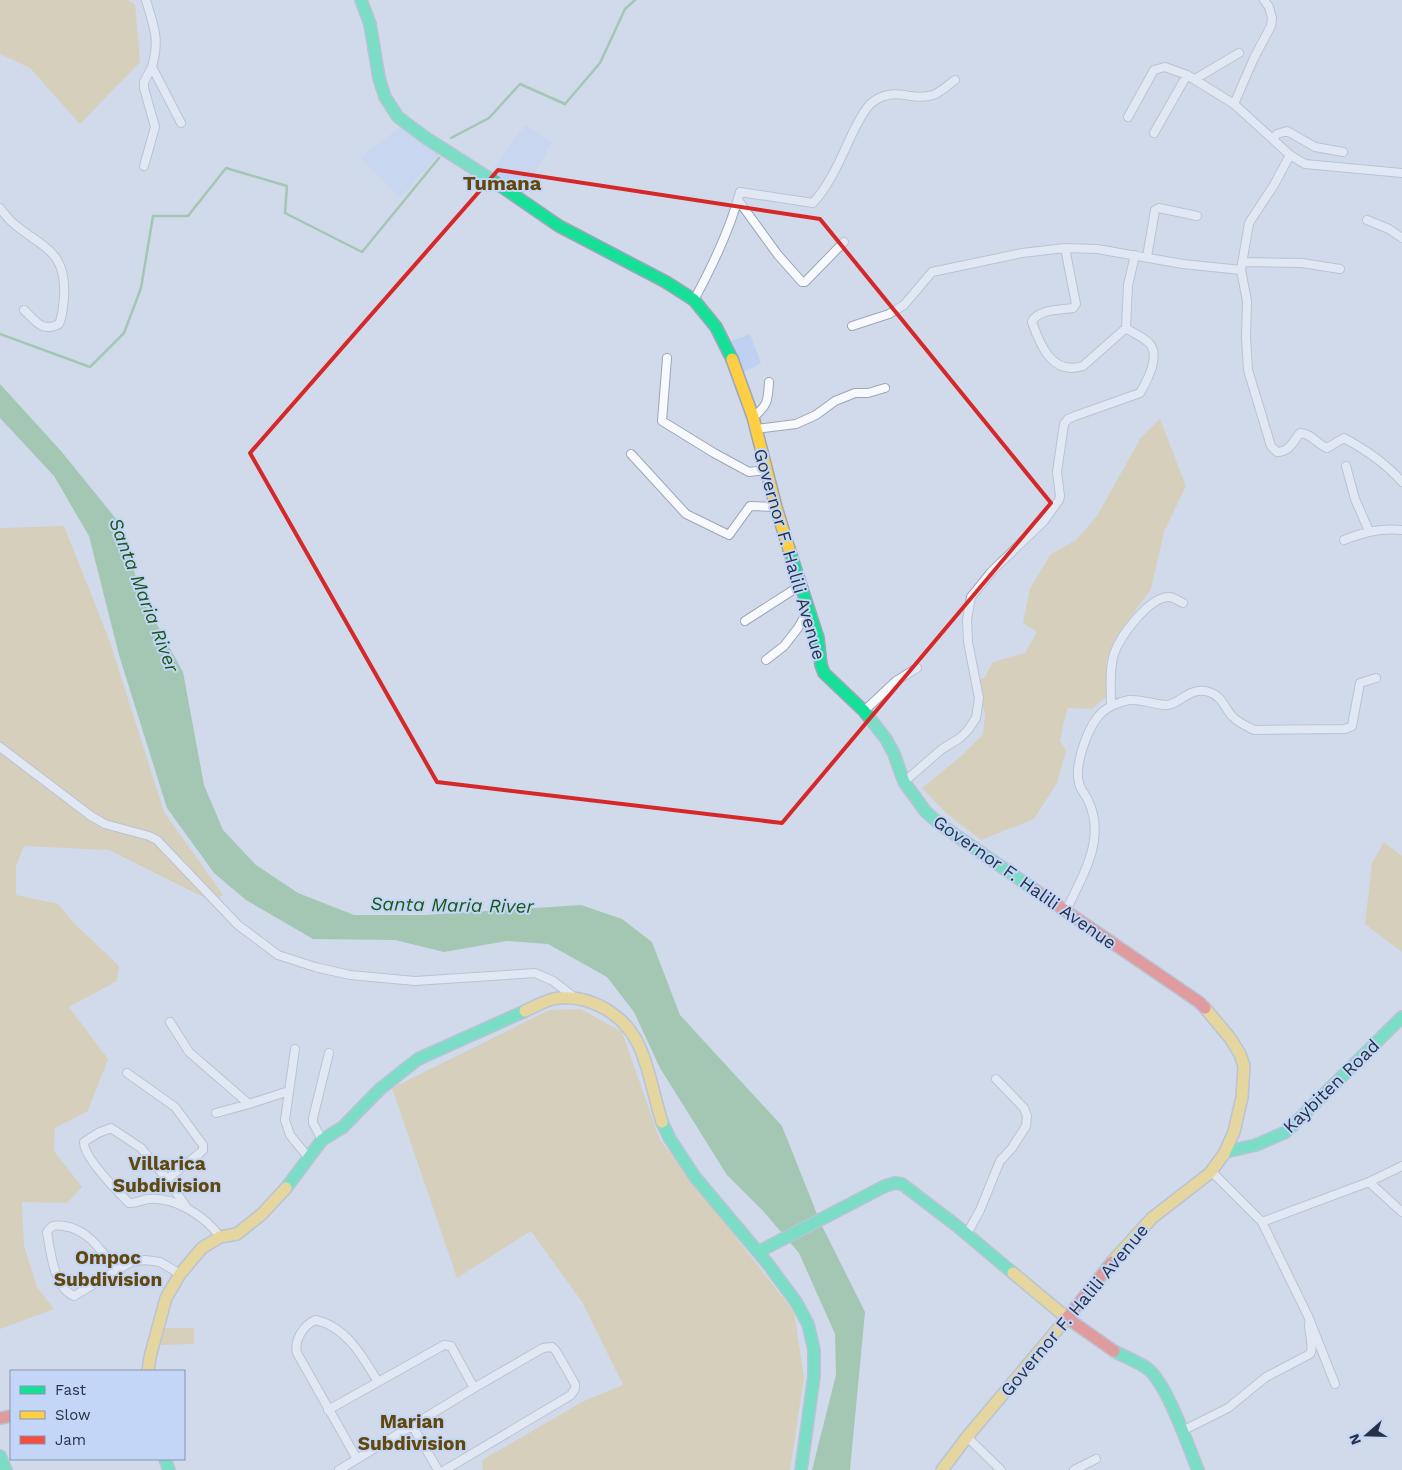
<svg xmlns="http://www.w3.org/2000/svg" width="1402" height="1470" viewBox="0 0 1402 1470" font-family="'Work Sans',sans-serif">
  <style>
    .built { fill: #bed1f3 }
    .green { fill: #dec283 }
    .water { fill: #6daf70 }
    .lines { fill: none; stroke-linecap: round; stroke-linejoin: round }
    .stream { stroke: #6daf70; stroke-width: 2.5 }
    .street-casing { stroke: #9ca6b7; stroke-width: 10 }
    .fast-casing { stroke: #9ca6b7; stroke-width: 14 }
    .slow-casing { stroke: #9ca6b7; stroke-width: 14 }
    .jam-casing { stroke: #9ca6b7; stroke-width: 14 }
    .street { stroke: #f8f9fc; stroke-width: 8 }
    .fast { stroke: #16e098; stroke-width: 11 }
    .slow { stroke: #ffcf43; stroke-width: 11 }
    .jam { stroke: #f24e42; stroke-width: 11 }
    .marked { fill: none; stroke: #d62828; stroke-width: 4; stroke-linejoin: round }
    .labels { text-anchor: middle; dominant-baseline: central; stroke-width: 4; stroke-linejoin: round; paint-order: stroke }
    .street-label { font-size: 18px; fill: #263146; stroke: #c4d6f7 }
    .water-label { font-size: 19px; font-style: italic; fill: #1a5716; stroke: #c4d6f7 }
    .neighbourhood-label { font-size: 19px; font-weight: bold; fill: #62480d; stroke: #c4d6f7 }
    .quarter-label { font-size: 20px; font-weight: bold; fill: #62480d; stroke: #c4d6f7 }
  </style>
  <rect width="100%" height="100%" fill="#d0daeb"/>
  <!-- built -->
  <path class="built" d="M403,125l37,28 -40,45 -40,-40z
    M525,125l27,17 -28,51 -32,-23z
    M750,334l11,29 -17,9 -15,-30z"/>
  <!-- green -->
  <path class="green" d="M0,0h127l8,4 5,58 -60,62 -50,-56 -30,-14z
    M1160,419l26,67 -22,46 -13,57 -29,40 -16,32v36l-14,12 -24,-1 -4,13 -4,20 6,10 -9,32 -23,36 -53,21 -34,-26 -25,-26 37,-30 24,-24 2,-20 -7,-34 6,-2 9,-16 32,-9 12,-21 -14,-9 7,-35 21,-34 25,-14 21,-24 43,-77z
    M64,526l46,116 54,170 59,83 -12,6 -102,-51 -85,-4 -8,20v29l42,9 16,19 45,43 -2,15 -48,26 39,52 -20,52 -33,17 -1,23 28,36 -15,16 -45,-1 2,44 13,41 17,22 -54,20v-801z
    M1384,842l18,14v96l-37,-28 7,-61z
    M581,1009l41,23 38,108 134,172 10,65 -14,93h-307l-1,-10 100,-58 41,-17 -41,-83 -51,-71 -74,47 -65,-190 157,-78z
    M160,1328h34v16l-33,1z"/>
  <!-- water -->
  <path class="water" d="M0,384l61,67 60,74 20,70 42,77 21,113 19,45 33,35 42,28 56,22h70l157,-10 41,14 30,23 28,73 102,111 39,98 44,88 -15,158h-38l24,-95 -1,-41 -36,-81 -35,-41 -37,-37 -67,-107 -26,-56 -27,-35 -59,-33 -41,-3 -63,11 -49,-12 -82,-1 -67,-39 -32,-27 -47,-65 -48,-153 -30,-119 -35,-60 -54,-58z"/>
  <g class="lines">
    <!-- stream -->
    <path class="stream" d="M451,138l38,-20 31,-34 45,20 35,-41 25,-54 10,-9
      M0,334l90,33 34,-34 17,-45 12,-72h35l38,-48 61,18 -2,27 77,39 77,-94"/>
    <!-- street casing -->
    <g class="street-casing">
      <path id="street" d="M146,0c8,28 14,38 6,67l29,56
        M1264,0l5,7 3,11 -1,8 -17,32 -20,46 56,51 15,9 97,9
        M1195,79l44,-26
        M1128,117l26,-47 11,-3 22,8
        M1154,133l33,-58 47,29
        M1273,139l4,-5 10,-3 28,16 28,5
        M1290,155l-16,30 -25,38 -8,47 6,31 -1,36 2,33 23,76 6,6c12,0 16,-10 23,-19 11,0 17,11 27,15l17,-10c22,12 42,25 58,44
        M144,166l11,-39 -11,-39v-6l8,-15
        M738,200l40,55 24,27h3l39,-40
        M0,208c4,5 8,11 13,15 29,25 54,27 51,74 -1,10 -1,18 -5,27 -17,9 -23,-3 -35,-14
        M1367,220l22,9 13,9
        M1147,257l8,-47 4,-2 38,8
        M1242,262l60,1 38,6
        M694,300c19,-35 36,-70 46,-108l73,11c20,-22 30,-51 43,-77 5,-8 9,-19 18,-25 22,-15 38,1 59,-6 8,-3 15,-10 22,-15
        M852,326l37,-12 15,-9 28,-33 90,-19 43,-5 32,1 86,15 58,6
        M1126,328l2,-43 7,-30
        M667,358l-5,63 52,32 35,19 16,-2
        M753,417c15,-11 15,-17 16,-35
        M756,429l40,-5 20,-9 19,-14 20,-8h13l17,-5
        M631,454l55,60 43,21 21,-29 26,1
        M1346,466l9,33 14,32
        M1344,540c21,-8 35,-12 58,-10
        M745,621l56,-36
        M766,660l18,-14 14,-18 11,-19
        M1111,705c0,-16 -2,-35 3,-51 6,-18 35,-57 55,-57 5,0 9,4 14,6
        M864,711l32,-30 21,-13
        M0,747l91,69 14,8 44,12 8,4 81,85 40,30 37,12 35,8 65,6 120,-8 18,8 21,16
        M904,782l38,-33 18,-11 8,-8 8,-12 3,-20 -11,-56 -1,-22 4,-23 21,-26 52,-50 15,-21 1,-4 -3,-24 7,-48 4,-5 7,-3 65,-23c7,-12 21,-38 9,-50 -6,-6 -16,-10 -23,-15l-43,38c-31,10 -43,-21 -51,-44 5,-13 29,-12 41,-14l3,-4 -11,-56
        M1066,911c10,-22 25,-47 28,-71 2,-14 0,-27 -6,-40 -3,-6 -8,-11 -9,-17 -5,-17 8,-52 18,-65 7,-10 21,-16 32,-18 14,-1 25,5 38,5 12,0 22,-19 42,-13 13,4 15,15 23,24 5,6 14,10 22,14l91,-1 7,-3 8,-43 16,-5
        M170,1022l19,30 60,52 40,-13
        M295,1049l-10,71 5,15 18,22
        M127,1073l48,34 28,38v5l-3,3 -33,26
        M216,1113l33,-9
        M322,1140l-9,-17v-5l16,-65
        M1212,1172l50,50 46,94 27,68
        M1369,1182l33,30
        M187,1208l-20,-29 -26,-31 -30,-20 -13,5 -14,9c-1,15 34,50 45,61 7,1 12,-3 19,-4 27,-3 58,18 72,38
        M1262,1222l107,-40 33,-16
        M967,1234l13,-24 20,-49 12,-13 14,-22 1,-10 -3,-8 -28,-29
        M116,1271c-14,-19 -26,-41 -52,-45 -8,-1 -12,-2 -17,6 3,18 7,56 27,64l57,-34 14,-2 15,2 20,12
        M328,1410l116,-65 7,1 23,42
        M412,1425l26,45
        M1182,1431l46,-23 38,-31 44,-23c4,-6 -1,-21 -1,-30
        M967,1437l34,33
        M357,1459l-60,-106c-3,-13 6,-27 18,-33 31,6 48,37 63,62
        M339,1470l135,-82 69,-40 9,-1 4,4 19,33v5l-4,6 -126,75
        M1074,1470l22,-11"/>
    </g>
    <!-- fast casing -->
    <g class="fast-casing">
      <path id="fast" d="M361,0l9,24 9,54 6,19 13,20 28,21 69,44 64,44 107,56 28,18 22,27 16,32
        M789,549l29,89 3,27 3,8 40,38 22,28 8,15 10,28 22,30 15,13 94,65
        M662,1122l8,17 25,38 73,87 28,38 12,22 6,26v26l-13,94
        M1225,1152l31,-7 30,-13 116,-115
        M286,1188l36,-48 21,-13 37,-38 38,-30 107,-48
        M760,1251l125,-65 10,-3 7,1 55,42 56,47
        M1114,1351c11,6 25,11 34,18 19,15 40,77 50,101
        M0,1456l6,14
        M165,1459l4,11"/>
    </g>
    <!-- slow casing -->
    <g class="slow-casing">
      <path id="slow" d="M732,359l21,58 23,90 13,42
        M525,1011c9,-4 19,-10 28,-12 36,-7 73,16 87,49 10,23 14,49 22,74
        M1112,1262l40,-44 58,-45 14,-19 10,-22 8,-35 2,-31 -4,-12 -10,-16 -25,-30
        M148,1371l2,-14 16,-59 14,-24 22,-26 18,-11 17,-3 25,-20 24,-26
        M942,1470l25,-33 100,-119 -54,-45"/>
    </g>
    <!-- jam casing -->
    <g class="jam-casing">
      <path id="jam" d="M1035,890l164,112 6,6
        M1112,1262l-45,56 47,33
        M0,1418l11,-2"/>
    </g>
    <!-- street -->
    <use href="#street" class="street"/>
    <!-- fast -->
    <use href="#fast" class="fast"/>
    <!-- slow -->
    <use href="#slow" class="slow"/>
    <!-- jam -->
    <use href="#jam" class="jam"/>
  </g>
  <!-- marked area -->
  <path d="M0 0H1402V1470H0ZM498,170l322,49 231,284 -269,320 -345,-41 -187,-329z" fill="#d0daeb" fill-opacity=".55" fill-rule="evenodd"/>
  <path class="marked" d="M498,170l322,49 231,284 -269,320 -345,-41 -187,-329z"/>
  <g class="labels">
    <!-- street labels -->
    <g class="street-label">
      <text transform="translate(790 554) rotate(74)">Governor F. Halili Avenue</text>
      <text transform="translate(1025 882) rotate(35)">Governor F. Halili Avenue</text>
      <text transform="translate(1331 1086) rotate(-44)">Kaybiten Road</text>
      <text transform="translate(1074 1310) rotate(-50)">Governor F. Halili Avenue</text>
    </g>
    <!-- water labels -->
    <g class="water-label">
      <text transform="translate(144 595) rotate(69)">Santa Maria River</text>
      <text transform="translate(452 905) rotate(1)">Santa Maria River</text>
    </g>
    <!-- neighbourhood labels -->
    <g class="neighbourhood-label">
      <text x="167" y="1163">Villarica<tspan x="167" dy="22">Subdivision</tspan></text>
      <text x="108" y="1257">Ompoc<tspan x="108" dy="22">Subdivision</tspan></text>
      <text x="412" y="1421">Marian<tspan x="412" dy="22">Subdivision</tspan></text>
    </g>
    <!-- quarter labels -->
    <g class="quarter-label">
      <text x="502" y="183">Tumana</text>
    </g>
  </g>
  <!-- legend -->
  <rect x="10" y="1370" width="175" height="90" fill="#c4d6f7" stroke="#8594b0"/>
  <rect x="20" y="1386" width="25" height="8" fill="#16e098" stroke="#8594b0"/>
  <text x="55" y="1395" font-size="15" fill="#263146">Fast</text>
  <rect x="20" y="1411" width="25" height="8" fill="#ffcf43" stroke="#8594b0"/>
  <text x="55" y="1420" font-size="15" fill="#263146">Slow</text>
  <rect x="20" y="1436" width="25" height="8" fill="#f24e42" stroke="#8594b0"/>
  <text x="55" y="1445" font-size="15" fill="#263146">Jam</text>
  <!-- north arrow -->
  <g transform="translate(1367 1435) rotate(250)" stroke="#c4d6f7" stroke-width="4" paint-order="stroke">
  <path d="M0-4L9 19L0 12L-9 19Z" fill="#263146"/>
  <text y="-8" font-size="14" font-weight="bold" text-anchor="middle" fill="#263146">N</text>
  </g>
</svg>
